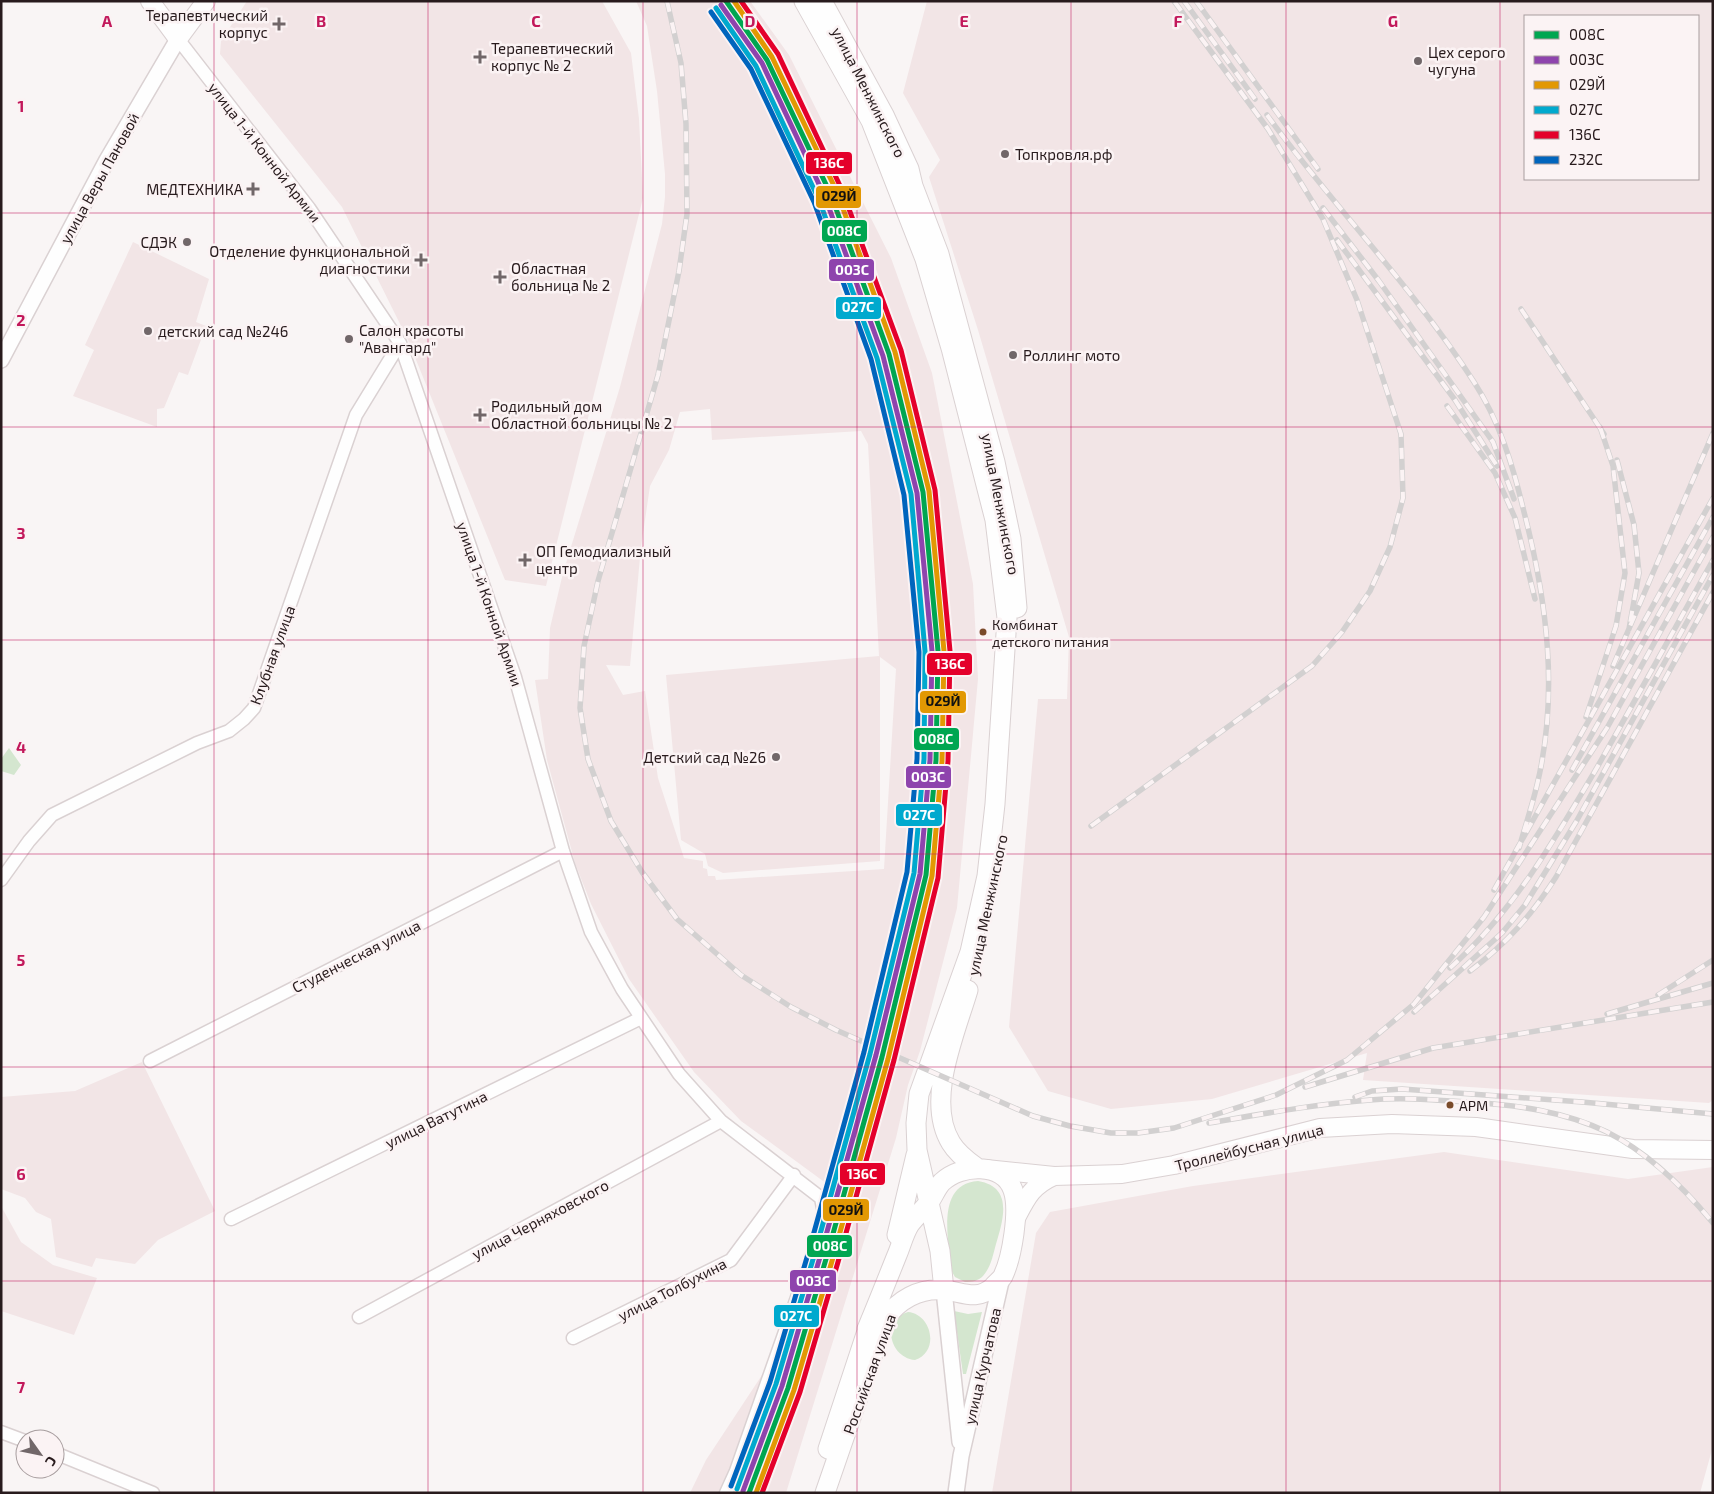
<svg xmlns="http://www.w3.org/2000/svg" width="1714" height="1494" viewBox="0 0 1714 1494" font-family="'Exo 2',sans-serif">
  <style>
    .built { fill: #f2e5e6; fill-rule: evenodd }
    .green { fill: #d4e6cf }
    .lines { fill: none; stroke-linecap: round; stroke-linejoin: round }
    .minor-casing { stroke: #dad1d2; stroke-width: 15 }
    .tertiary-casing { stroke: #dad1d2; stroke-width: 18 }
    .secondary-casing { stroke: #dad1d2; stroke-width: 20 }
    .primary-casing { stroke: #dad1d2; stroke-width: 21 }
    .minor { stroke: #fefefe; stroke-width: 12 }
    .tertiary { stroke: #fefefe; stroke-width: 15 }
    .secondary { stroke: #fefefe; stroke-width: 18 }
    .primary { stroke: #fefefe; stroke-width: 19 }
    .rail-casing { stroke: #d2d0d0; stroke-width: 5.5 }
    .rail { stroke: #fbf3f4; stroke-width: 4; stroke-dasharray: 11; stroke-linecap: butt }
    .rail-1-casing { stroke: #fbf3f4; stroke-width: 9 }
    .rail-2-casing { stroke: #fbf3f4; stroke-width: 9 }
    .rail-3-casing { stroke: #fbf3f4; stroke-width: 9 }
    .rail-4-casing { stroke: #fbf3f4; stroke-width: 9 }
    .rail-5-casing { stroke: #fbf3f4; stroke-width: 9 }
    .rail-6-casing { stroke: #fbf3f4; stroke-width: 9 }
    .rail-1 { stroke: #00a651; stroke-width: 5 }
    .rail-2 { stroke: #8e44ad; stroke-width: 5 }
    .rail-3 { stroke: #e29803; stroke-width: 5 }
    .rail-4 { stroke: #00a9ce; stroke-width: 5 }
    .rail-5 { stroke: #e4002b; stroke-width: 5 }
    .rail-6 { stroke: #0065bd; stroke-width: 5 }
    .grid { fill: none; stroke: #c2185b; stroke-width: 1; stroke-opacity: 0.55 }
    .poi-dot { fill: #716769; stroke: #fbf3f4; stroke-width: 2 }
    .bus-dot { fill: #7a4b2a; stroke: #fbf3f4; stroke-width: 2 }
    .labels { text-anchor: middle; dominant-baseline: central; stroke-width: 5; stroke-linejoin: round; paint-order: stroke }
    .bus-label { font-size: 14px; fill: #281b1d; stroke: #fbf3f4; text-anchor: start }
    .poi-label { font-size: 15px; fill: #281b1d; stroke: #fbf3f4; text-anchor: start }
    .street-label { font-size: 15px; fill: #281b1d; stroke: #fbf3f4 }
    .grid-label { font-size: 16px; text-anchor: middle; font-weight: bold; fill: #c2185b; stroke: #fbf3f4; stroke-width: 5; stroke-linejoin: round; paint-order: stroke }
    .line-badge { stroke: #fbf3f4; stroke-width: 2 }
    .badge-label { font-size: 14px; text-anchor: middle; font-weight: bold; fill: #fff }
    .pale-badge-label { font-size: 14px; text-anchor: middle; font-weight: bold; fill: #111 }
  </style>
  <rect width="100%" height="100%" fill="#f9f5f5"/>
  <!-- built -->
  <path class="built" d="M247,1h355l29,52 8,66 4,79 -97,388 -41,-6 -97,-240 -66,-133 -122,-153 1,-13z
    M636,1h114l39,54 102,203 41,115 41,211 5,95 -21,229 -37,143 -12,34 -12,53 -110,355h-96l16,-33 93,-141 39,-127 -97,-71 -47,-49 -65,-93 -38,-75 -16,-41 -28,-103 -12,-80 13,-1 2,-51 13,-55 57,-186 42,-163 3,-27v-23l-8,-83 -10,-65zM710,409l2,31 149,-9 7,13 11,212 -213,19 15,165 24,14 3,12 15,7 157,-12v-204l16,12 -12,200 -168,11 -1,-4h-7l-1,-7 -4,-1v-7l-19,-3 -26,-80 -13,-87 -22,4 -17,-30 24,1 11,-119 9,-61 19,-36 11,-38z
    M927,1h786v1099l-4,3 -346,-23 4,-27 -155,46 -101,10 -63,-18 -39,-64 29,-328h29l2,-62 -91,-307 -49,-153 11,-17 -37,-67zM1525,16h173v163h-173z
    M133,242l76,37 -13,43 10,4 -18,49 -9,-3 -15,36 -7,1v18l-84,-31 21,-46 -9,-5z
    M142,1062l73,149 -57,29 -23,24 -39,-6 -4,9 -36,-10 -5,-38 -15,-7 -11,-14 -24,-9v-92l74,-6z
    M1444,1152l184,27 85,-12v279l-13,47h-708l44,-260 14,-21 143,-26z
    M1,1206l20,36 32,23 44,13 -23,57 -73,-24z"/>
  <!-- green -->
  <path class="green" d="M9,748l12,17 -7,10 -13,-4v-12z
    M978,1181c36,6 25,39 18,63 -3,11 -5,23 -13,32 -5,5 -11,6 -18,6l-10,-5 -4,-7c-2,-29 -16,-86 27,-89z
    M954,1311l14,3 14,-2 -16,62h-3z
    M908,1312c24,2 32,40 7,48 -25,-2 -35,-40 -7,-48z"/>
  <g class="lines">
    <!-- minor casing -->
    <g class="minor-casing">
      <path id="minor" d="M178,39l131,169 91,135 115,334 48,174 28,81 31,57 57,85 42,47 100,77 4,20 -89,253 -10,22
        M1,880l28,-39 23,-26 145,-72 32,-12 15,-12 10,-11 102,-293 44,-72
        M150,1061l413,-210
        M231,1219l410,-201
        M359,1317l362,-196
        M573,1338l158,-78 63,-85
        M1,1432l24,9
        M55,1453l98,40"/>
    </g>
    <!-- tertiary casing -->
    <g class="tertiary-casing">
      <path id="tertiary" d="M1,360l106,-200 71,-121
        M944,1290l16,152
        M956,1493l5,-37 41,-179"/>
    </g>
    <!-- secondary casing -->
    <g class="secondary-casing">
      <path id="secondary" d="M150,1l28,38 28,-38
        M986,1169l68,7 68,-2 52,-9 146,-37 72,-4 84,3 157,22 80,1
        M1015,1220c11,-21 16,-34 39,-44"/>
    </g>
    <!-- primary casing -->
    <g class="primary-casing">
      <path id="primary" d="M804,1l67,120 54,138 26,89 44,172 12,98 -12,186 -8,72 -17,76 -51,142 -3,29 1,27 23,101 4,39
        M822,1l62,114 25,54 4,17 26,68 56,208 16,77 6,69
        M968,990c-13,44 -43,111 -17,153 6,10 15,17 25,24
        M897,1235l19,-80
        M828,1449l43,-130
        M825,1493l60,-174c13,-19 34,-31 58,-29 18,1 33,12 50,-3 3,-4 8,-7 10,-11 9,-19 17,-66 10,-86 -10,-28 -52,-26 -71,-8 -5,5 -8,13 -12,19 -6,8 -14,15 -20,23 -6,9 -9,22 -13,31 -10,25 -20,50 -30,74"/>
    </g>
    <!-- minor -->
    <use href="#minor" class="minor"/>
    <!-- tertiary -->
    <use href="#tertiary" class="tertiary"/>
    <!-- secondary -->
    <use href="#secondary" class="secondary"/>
    <!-- primary -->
    <use href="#primary" class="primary"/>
    <!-- rail casing -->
    <g class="rail-casing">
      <path id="rail" d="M667,1l14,62 5,61 1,90 -8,57 -21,104 -60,206 -14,65 -4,62 8,51 23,62 31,51 35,47 64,56 50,32 45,23 197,86 37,10 41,7h27l36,-5 102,-33 71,-35 67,-56 70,-87 123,-189 106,-191
        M1184,1l71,98
        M1196,1l122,168
        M1267,115c66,91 146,172 207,267 26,40 39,84 50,130 23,89 35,182 13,273 -5,21 -12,42 -18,63
        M1323,208l56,73 114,161 21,57
        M1337,240l118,160 42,66
        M1521,309l83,125
        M1447,406l48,67 20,45 20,81
        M1617,460l17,65 5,48 -10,56
        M1613,666l100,-233
        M1586,717l30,-91 9,-53 -12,-107 -13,-39
        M1572,770l141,-253
        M1091,826l221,-160 30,-34 28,-41 20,-44 13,-49 -2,-64 -44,-134 -34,-81 -55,-90 -94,-128
        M1494,890l219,-392
        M1450,968c62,-55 104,-127 145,-197 40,-70 79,-141 118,-211
        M1470,971c37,-28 61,-55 86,-94l157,-285
        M1658,995l55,-35
        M1414,1012l88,-79 23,-28 51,-83 137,-247
        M1607,1014l106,-31
        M1305,1087l128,-39 280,-46
        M1355,1097l17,-6 30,-2 180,13 131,12
        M1209,1123c53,-9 107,-19 161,-23 32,-3 66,0 98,2 49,3 95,9 139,30 40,20 78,57 106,91"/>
    </g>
    <!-- rail -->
    <use href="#rail" class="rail"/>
    <!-- rail-1 casing -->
    <g class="rail-1-casing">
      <path id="rail-1" d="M726,1l41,59 64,135 58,159 34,138 15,159 -2,109 -10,115 -44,182 -56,202 -38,129 -39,105"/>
    </g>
    <!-- rail-2 casing -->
    <g class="rail-2-casing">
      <path id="rail-2" d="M721,5l41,58 63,134 58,159 34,137 15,158 -2,109 -10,114 -44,181 -56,202 -38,129 -39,105"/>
    </g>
    <!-- rail-3 casing -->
    <g class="rail-3-casing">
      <path id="rail-3" d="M734,1l38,56 65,135 58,160 34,139 15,160 -2,110 -10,115 -44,183 -56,202 -38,129 -38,103"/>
    </g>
    <!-- rail-4 casing -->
    <g class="rail-4-casing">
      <path id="rail-4" d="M716,8l40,58 63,134 58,158 34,136 14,157 -1,108 -10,114 -44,181 -56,202 -38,128 -39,105"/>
    </g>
    <!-- rail-5 casing -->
    <g class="rail-5-casing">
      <path id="rail-5" d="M741,1l37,53 64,136 59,160 34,140 15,161 -2,110 -10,117 -44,182 -56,202 -38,130 -38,101"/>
    </g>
    <!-- rail-6 casing -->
    <g class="rail-6-casing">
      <path id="rail-6" d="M711,12l40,57 63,133 57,157 33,136 15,157 -2,107 -10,113 -43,180 -56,202 -38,128 -39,104"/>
    </g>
    <!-- rail-1 -->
    <use href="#rail-1" class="rail-1"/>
    <!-- rail-2 -->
    <use href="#rail-2" class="rail-2"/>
    <!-- rail-3 -->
    <use href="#rail-3" class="rail-3"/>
    <!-- rail-4 -->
    <use href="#rail-4" class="rail-4"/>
    <!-- rail-5 -->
    <use href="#rail-5" class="rail-5"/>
    <!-- rail-6 -->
    <use href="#rail-6" class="rail-6"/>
  </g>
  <!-- grid -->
  <path class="grid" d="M214,1v1492M428,1v1492M643,1v1492M857,1v1492M1071,1v1492M1286,1v1492M1500,1v1492M1,213h1712M1,427h1712M1,640h1712M1,854h1712M1,1067h1712M1,1281h1712"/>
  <!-- markers -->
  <g class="poi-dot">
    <path d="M276.5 16.5h5v5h5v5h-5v5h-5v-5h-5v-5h5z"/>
    <path d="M477.5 49.5h5v5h5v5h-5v5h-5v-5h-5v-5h5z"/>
    <circle cx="1418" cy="61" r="5"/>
    <circle cx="1005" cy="154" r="5"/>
    <path d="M250.5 181.5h5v5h5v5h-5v5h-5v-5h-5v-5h5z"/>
    <circle cx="187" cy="242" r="5"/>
    <path d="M418.5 252.5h5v5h5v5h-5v5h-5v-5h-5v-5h5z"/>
    <path d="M497.5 269.5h5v5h5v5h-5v5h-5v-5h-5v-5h5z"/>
    <circle cx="148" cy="331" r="5"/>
    <circle cx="349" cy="339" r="5"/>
    <circle cx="1013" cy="355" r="5"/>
    <path d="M477.5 407.5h5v5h5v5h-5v5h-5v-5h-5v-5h5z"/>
    <path d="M522.5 552.5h5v5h5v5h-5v5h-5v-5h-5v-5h5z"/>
    <circle cx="776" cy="757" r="5"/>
  </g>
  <g class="bus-dot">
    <circle cx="983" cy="632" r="4.5"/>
    <circle cx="1450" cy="1105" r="4.5"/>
  </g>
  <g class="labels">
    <!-- bus labels -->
    <g class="bus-label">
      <text x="992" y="624">Комбинат<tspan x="992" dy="17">детского питания</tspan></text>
      <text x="1459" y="1105">АРМ</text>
    </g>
    <!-- poi labels -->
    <g class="poi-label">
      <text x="268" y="15" text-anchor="end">Терапевтический<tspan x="268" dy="17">корпус</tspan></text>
      <text x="491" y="48">Терапевтический<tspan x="491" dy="17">корпус № 2</tspan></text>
      <text x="1428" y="52">Цех серого<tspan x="1428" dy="17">чугуна</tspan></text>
      <text x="1015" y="154">Топкровля.рф</text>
      <text x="243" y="189" text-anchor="end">МЕДТЕХНИКА</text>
      <text x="177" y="242" text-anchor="end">СДЭК</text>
      <text x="410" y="251" text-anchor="end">Отделение функциональной<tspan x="410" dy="17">диагностики</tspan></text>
      <text x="511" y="268">Областная<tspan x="511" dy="17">больница № 2</tspan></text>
      <text x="359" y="330">Салон красоты<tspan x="359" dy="17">"Авангард"</tspan></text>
      <text x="158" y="331">детский сад №246</text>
      <text x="1023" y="355">Роллинг мото</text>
      <text x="491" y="406">Родильный дом<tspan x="491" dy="17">Областной больницы № 2</tspan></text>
      <text x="536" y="551">ОП Гемодиализный<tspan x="536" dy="17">центр</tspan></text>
      <text x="766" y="757" text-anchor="end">Детский сад №26</text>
    </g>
    <!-- street labels -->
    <g class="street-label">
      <text transform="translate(869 92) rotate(63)">улица Менжинского</text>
      <text transform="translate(265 152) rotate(52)">улица 1-й Конной Армии</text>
      <text transform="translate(99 178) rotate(-61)">улица Веры Пановой</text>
      <text transform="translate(1001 504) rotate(79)">улица Менжинского</text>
      <text transform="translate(490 604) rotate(71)">улица 1-й Конной Армии</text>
      <text transform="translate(272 655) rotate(-70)">Клубная улица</text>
      <text transform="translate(987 905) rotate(-78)">улица Менжинского</text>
      <text transform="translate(356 956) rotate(-27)">Студенческая улица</text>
      <text transform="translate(436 1119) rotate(-26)">улица Ватутина</text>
      <text transform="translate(1249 1147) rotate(-14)">Троллейбусная улица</text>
      <text transform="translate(540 1219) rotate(-28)">улица Черняховского</text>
      <text transform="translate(672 1289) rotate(-27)">улица Толбухина</text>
      <text transform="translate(982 1366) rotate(-77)">улица Курчатова</text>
      <text transform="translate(869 1374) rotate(-70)">Российская улица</text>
    </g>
  </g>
  <g class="grid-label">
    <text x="107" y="27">A</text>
    <text x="321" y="27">B</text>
    <text x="536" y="27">C</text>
    <text x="750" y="27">D</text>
    <text x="964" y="27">E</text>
    <text x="1178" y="27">F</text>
    <text x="1393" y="27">G</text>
    <text x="21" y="112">1</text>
    <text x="21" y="326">2</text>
    <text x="21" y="539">3</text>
    <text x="21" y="753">4</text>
    <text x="21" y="966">5</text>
    <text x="21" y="1180">6</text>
    <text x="21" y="1393">7</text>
  </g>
  <g class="line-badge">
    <rect x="805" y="151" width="48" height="24" rx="5" fill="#e4002b"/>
    <rect x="815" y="185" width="47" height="24" rx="5" fill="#e29803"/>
    <rect x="821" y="219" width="47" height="24" rx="5" fill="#00a651"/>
    <rect x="828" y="258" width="47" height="24" rx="5" fill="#8e44ad"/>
    <rect x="835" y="296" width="47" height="24" rx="5" fill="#00a9ce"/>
    <rect x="926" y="652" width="47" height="24" rx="5" fill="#e4002b"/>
    <rect x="919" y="690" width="48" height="24" rx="5" fill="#e29803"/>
    <rect x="913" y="727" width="47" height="24" rx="5" fill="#00a651"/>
    <rect x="905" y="765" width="47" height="24" rx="5" fill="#8e44ad"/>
    <rect x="895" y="803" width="48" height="24" rx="5" fill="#00a9ce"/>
    <rect x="839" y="1162" width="47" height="24" rx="5" fill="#e4002b"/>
    <rect x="822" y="1198" width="48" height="24" rx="5" fill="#e29803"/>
    <rect x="806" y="1234" width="47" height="24" rx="5" fill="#00a651"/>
    <rect x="789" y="1269" width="48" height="24" rx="5" fill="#8e44ad"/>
    <rect x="773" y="1304" width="47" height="24" rx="5" fill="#00a9ce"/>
  </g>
  <g class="badge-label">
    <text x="829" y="168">136С</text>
    <text x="844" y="236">008С</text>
    <text x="852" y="275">003С</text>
    <text x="858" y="312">027С</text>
    <text x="950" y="669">136С</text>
    <text x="936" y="744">008С</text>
    <text x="928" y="782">003С</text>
    <text x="919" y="820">027С</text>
    <text x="862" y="1179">136С</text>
    <text x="830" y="1251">008С</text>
    <text x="813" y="1286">003С</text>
    <text x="796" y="1321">027С</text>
  </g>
  <g class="pale-badge-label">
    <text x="839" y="201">029Й</text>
    <text x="943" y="706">029Й</text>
    <text x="846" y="1215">029Й</text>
  </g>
  <!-- border -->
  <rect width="1714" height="1494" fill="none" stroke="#281b1d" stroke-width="5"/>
  <!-- legend -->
  <rect x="1524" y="15" width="175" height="165" fill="#fbf3f4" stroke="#a79d9e"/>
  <rect x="1534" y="31" width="25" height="8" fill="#00a651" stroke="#a79d9e"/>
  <text x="1569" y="40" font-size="15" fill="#281b1d">008С</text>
  <rect x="1534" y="56" width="25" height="8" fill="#8e44ad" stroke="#a79d9e"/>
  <text x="1569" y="65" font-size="15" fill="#281b1d">003С</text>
  <rect x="1534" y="81" width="25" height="8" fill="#e29803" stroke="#a79d9e"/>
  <text x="1569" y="90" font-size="15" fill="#281b1d">029Й</text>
  <rect x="1534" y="106" width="25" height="8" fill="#00a9ce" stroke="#a79d9e"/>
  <text x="1569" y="115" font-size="15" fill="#281b1d">027С</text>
  <rect x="1534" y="131" width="25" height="8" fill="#e4002b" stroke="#a79d9e"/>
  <text x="1569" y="140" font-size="15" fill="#281b1d">136С</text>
  <rect x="1534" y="156" width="25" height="8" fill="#0065bd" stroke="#a79d9e"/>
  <text x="1569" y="165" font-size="15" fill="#281b1d">232C</text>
  <!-- north arrow -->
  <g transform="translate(40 1454) rotate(123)"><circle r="24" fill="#fbf3f4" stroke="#a79d9e"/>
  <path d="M0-4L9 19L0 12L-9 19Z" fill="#716769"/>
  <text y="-8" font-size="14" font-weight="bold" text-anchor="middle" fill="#281b1d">С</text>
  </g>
</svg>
